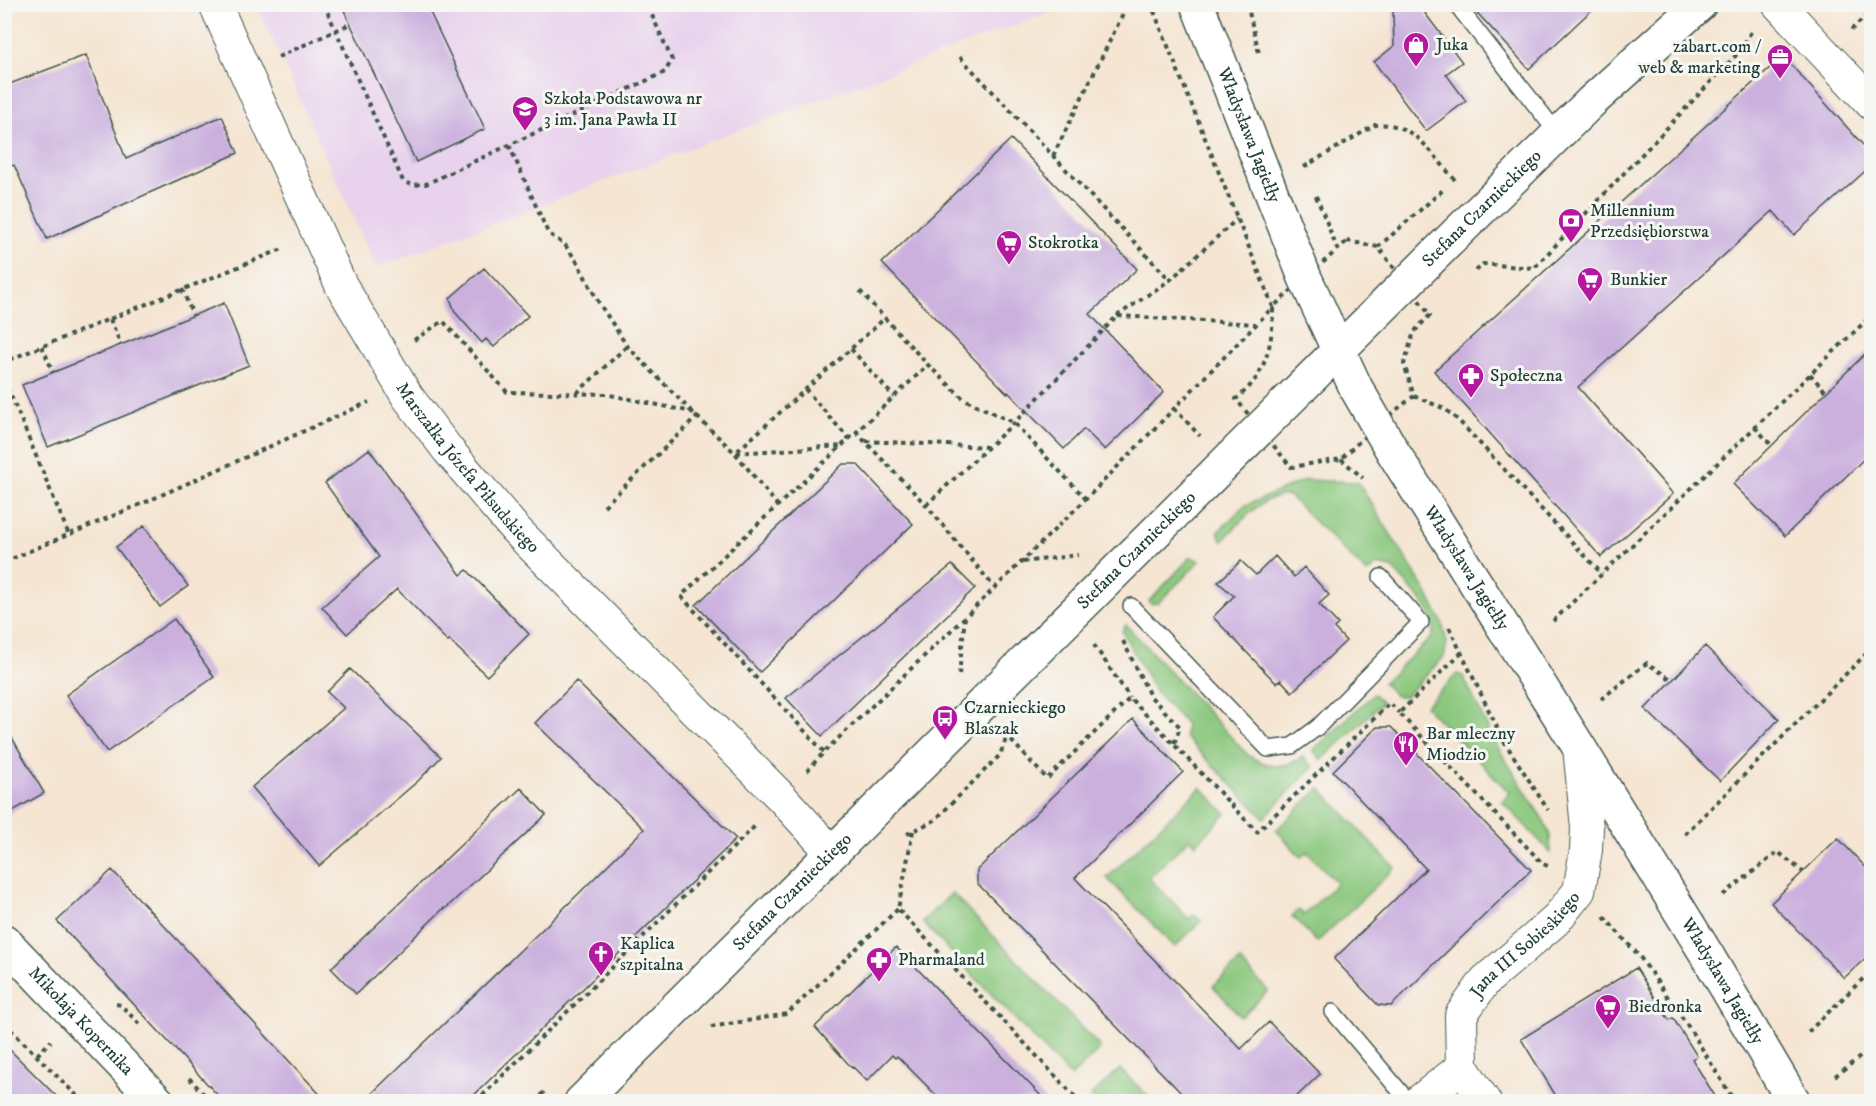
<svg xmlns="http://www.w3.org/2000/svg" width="1876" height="1106" viewBox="0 0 1876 1106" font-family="'IM FELL DW Pica',serif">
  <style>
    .built { fill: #e9d2ed }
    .green { fill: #8ac77d; stroke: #548258; stroke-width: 1.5 }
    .building { fill: #cbb0de }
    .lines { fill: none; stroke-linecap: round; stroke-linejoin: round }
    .lane-casing { stroke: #3f564c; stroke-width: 18 }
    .street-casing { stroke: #3f564c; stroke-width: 34 }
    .secondary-casing { stroke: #3f564c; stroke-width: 36 }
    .path { stroke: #3f564c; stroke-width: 4; stroke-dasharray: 4.5 4.5; stroke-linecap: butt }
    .lane { stroke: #fff; stroke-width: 15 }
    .street { stroke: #fff; stroke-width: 32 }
    .secondary { stroke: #fff; stroke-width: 33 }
    .labels { text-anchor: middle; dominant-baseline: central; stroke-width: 6; stroke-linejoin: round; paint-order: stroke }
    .poi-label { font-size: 18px; fill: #1f3d34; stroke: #f6f6f2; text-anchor: start }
    .street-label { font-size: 18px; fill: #1f3d34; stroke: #f6f6f2 }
  </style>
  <rect width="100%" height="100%" fill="#f6f6f2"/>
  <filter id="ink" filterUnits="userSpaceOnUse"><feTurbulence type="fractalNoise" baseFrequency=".0167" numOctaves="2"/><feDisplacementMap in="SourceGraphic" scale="12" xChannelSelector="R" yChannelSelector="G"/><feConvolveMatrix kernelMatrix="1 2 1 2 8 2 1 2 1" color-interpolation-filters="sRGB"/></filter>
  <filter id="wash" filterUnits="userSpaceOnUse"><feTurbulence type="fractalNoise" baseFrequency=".008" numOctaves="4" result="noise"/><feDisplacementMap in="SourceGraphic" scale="24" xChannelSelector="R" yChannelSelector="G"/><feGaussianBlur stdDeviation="1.35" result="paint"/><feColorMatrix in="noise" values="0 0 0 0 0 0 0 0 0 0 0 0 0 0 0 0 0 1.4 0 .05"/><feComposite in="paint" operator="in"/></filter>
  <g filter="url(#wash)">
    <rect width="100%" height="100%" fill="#f5e5d2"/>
    <!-- built -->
    <path class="built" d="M257,5h811l-692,263z"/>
    <!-- green -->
    <path class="green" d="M1305,480l53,2 65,104 19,36 5,21 -3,14 -38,39h-10l-13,-13 49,-46 2,-9 -3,-12 -9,-15 -30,-33 -16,-3 -9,8 -78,-77c-27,-3 -49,28 -67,45l-4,-9 26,-26z
      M1191,557l9,4 -42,42 -7,1 -2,-3z
      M1126,625l123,131c22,12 32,14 54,1l10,10 -49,51 -79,-81 1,-13 -30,-31 -34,-62z
      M1457,674l6,2 32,67 49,78 6,15 1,17 -49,-52 8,-8 -85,-87z
      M1374,694l8,9 -60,57 -9,-10z
      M1201,787l25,27 -30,30 -6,-6 -41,40 40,41 5,-4 7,6 -26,26 -68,-69z
      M1320,788l75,80 -78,74 -25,-26 7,-6 5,5 33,-32 -30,-31 -6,5 -25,-27z
      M952,893l149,155 -30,29 -149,-155z
      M1240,961l28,30 -27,26 -28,-31z
      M1120,1069l33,32h-57l-6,-5z"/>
    <g id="blocks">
      <!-- building -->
      <path class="building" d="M341,4h85l59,125 -69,33z
        M1403,4h15l44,58 -16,12 20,27 -40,30 -52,-69 20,-16 -1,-34z
        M1469,4h129l-69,65z
        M86,55l40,104 96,-43 16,37 -191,86 -33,-74 -10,4v-83z
        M1783,56l89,99v10l-78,70 -21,-24 -195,176 95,107 -72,63 -167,-186z
        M1011,139l126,130 -47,45 74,78 -59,58 -21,-21 -20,20 -56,-57 -1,1 -125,-130z
        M484,268l44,48 -34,31 -8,-8 -4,4 -27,-31 -5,-14z
        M224,303l25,62 -201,82 -26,-62z
        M1872,347v104l-87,85 -52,-52z
        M369,449l92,126 6,-5 62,64 -42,42 -38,-36 -1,2 -51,-53 -50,45 -25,-27 57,-50 -54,-74z
        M843,464h14l56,60 -153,148 -64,-67z
        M144,526l44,60 -28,21 -44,-60z
        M1275,556l19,21 10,-10 25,28 -10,9 19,20 -4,4 12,13 -54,51 -11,-12 -5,3 -63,-66 21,-21 -16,-14 23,-21 15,14z
        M952,565l23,23 -153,148 -36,-38z
        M174,619l40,58 -107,75 -41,-57z
        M1705,646l74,73 -59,62 -75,-72z
        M350,669l91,88 -22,23 -100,86 -67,-79 92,-79 -17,-16z
        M576,681l160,158 -268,262h-104l191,-184 89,-88 -109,-106z
        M1133,719l50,53 -108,106 166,171 28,-27 51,52 -28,27h-103l-212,-218v-13z
        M4,724l40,69 -40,23z
        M1377,727h14l140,143 -140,136 -13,-1 -44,-46 92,-90 -93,-98z
        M521,788l25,27 -101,94 -1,-1 -88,86 -25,-26z
        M1838,838l34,36v78l-28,26 -73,-75z
        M112,870l71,76 143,155h-103l-166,-180z
        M896,947l150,154h-104l-45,-45 -2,2 -3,-3 -25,26 -14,-14 -1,1 -37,-41z
        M1636,968l33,52 4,-2 24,38 -5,3 26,42h-159l-38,-62z
        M4,1044l57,57h-57z"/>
    </g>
  </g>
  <g filter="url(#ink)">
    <use href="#blocks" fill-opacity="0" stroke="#3f564c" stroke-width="1.5"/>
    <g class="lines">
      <!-- lane casing -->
      <g class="lane-casing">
        <path id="lane" d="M1456,4l102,130
          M1131,606l137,143 24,-3 26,-19 103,-105 -40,-45
          M1333,1012l76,90"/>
      </g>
      <!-- street casing -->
      <g class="street-casing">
        <g id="street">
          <path id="s1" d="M215,4l126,281 66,111 41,54 67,79 267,269 50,55"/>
          <path d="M1778,4l94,100"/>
          <path id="s2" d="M1462,1067l-1,-52 24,-34 70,-60 24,-30 7,-41 1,-22 -8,-81"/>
          <path d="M1418,1102l44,-35 23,35"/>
        </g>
      </g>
      <!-- secondary casing -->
      <g class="secondary-casing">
        <g id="secondary">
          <path id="s3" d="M1197,4l108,274 51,110 37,64 186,295 128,208 87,147"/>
          <path id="s4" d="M4,941l154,161"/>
          <path id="s5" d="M581,1102l877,-870 133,-130 109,-98"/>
        </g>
      </g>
      <!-- path -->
      <path class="path" d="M324,4l79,177 9,4 14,-1 239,-112 7,-12 -25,-56
        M1247,4l12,49
        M1851,30l21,-19
        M278,57l72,-33
        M960,57l210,223
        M509,145l39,88 17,12 11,15 23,43 28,43 64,65
        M1053,156l75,-152
        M1304,167l71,-42c38,-5 57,29 80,55
        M1316,196l21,52
        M1347,241l31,6 52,68 -16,17 -10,32 10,32 -37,29 -36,34 -50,8 -55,-68c7,-6 15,-13 20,-21 14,-21 17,-46 17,-71z
        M1378,247l65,-57
        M1476,271l7,-7 51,4 207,-218 11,-20
        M182,289l11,26
        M860,291l68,74 36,34 50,24 72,76
        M1117,316l53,-36 67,-61
        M110,319l11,26
        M414,340l29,-19 64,71 98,2 87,18 43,41 107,-7
        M42,346l11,26
        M851,349l43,48
        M4,366l7,-7 274,-111
        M1810,374l16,18
        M4,379l65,156
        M805,389l44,50
        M577,393l50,-47
        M1414,396l31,13 14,12 143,153
        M1174,408l26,28
        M1755,427l17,19
        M856,432l70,73 69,83
        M866,441l121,6
        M1341,459l22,19
        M926,505l88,-82 103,-107 138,8
        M604,506l94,-90
        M778,506l-43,-53 150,-135
        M4,562l144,-61 221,-99
        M1023,562l55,-7
        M1553,621l319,-306
        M1449,627l53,111 46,72
        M1123,641l27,55 30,31 -6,17
        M1094,645l36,53
        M1462,652l-63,61 144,151 5,2
        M959,675l6,-58 121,-118 187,-192 -122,-303
        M1601,699l46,-36 25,17
        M1009,734l-2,2 40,43 83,-81 127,134 133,-129 9,10
        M824,752l-143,-156 247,-231
        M807,771l17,-19 141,-135
        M913,831l-15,78 182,193
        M907,834l28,-14 65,-65 7,-19
        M1685,834l187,-186
        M1723,895l55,-43 25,20
        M1604,917l36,40 48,69 47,76
        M116,1004l5,1 20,21
        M4,1023l79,79
        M711,1027l76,-13 111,-105
        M1808,1032l64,-62
        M37,1055l14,-14
        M1835,1076l37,-28
        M189,1078l22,24
        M476,1102l281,-278
        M535,1102l10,-11"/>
      <!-- lane -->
      <use href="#lane" class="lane"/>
      <!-- street -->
      <use href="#street" class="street"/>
      <!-- secondary -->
      <use href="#secondary" class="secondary"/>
    </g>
  </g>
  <!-- icons -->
  <defs>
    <g id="shop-pin" transform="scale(1.35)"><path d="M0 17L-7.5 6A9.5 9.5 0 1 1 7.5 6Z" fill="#b5179e" stroke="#f6f6f2"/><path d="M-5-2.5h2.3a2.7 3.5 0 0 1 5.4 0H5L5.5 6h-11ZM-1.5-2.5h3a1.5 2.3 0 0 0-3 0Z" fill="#fff"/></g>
    <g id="office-pin" transform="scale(1.35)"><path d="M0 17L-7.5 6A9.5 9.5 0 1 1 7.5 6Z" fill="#b5179e" stroke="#f6f6f2"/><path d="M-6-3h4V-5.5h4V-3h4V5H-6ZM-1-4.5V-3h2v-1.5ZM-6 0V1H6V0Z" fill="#fff"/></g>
    <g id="school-pin" transform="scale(1.35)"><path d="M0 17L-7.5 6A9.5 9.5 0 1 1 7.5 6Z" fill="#b5179e" stroke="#f6f6f2"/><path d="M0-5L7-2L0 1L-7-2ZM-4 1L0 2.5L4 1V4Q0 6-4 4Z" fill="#fff"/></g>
    <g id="bank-pin" transform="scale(1.35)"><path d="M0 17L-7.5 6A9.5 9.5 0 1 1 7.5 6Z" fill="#b5179e" stroke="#f6f6f2"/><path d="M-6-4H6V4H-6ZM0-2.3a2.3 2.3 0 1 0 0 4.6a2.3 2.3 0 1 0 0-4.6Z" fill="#fff"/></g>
    <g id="supermarket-pin" transform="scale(1.35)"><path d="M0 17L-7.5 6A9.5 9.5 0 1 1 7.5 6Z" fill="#b5179e" stroke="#f6f6f2"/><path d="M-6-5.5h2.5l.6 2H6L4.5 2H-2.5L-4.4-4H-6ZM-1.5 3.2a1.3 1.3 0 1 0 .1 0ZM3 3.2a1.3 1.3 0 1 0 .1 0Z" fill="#fff"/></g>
    <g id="pharmacy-pin" transform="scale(1.35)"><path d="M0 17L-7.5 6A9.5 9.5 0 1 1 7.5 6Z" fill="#b5179e" stroke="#f6f6f2"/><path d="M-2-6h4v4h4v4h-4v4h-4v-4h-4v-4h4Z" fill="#fff"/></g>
    <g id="bus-pin" transform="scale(1.35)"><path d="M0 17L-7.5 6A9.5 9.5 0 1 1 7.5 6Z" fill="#b5179e" stroke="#f6f6f2"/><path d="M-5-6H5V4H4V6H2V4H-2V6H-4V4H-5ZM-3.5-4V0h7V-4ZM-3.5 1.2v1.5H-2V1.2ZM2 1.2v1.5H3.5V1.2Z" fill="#fff"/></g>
    <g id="restaurant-pin" transform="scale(1.35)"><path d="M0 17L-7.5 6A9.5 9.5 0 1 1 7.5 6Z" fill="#b5179e" stroke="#f6f6f2"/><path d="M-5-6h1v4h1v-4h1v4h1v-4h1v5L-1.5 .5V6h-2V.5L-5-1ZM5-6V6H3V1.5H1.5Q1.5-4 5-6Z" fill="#fff"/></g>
    <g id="church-pin" transform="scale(1.35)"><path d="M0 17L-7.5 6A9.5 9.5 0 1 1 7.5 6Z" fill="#b5179e" stroke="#f6f6f2"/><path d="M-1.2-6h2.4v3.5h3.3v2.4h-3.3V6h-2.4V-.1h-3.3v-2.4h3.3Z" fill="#fff"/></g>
  </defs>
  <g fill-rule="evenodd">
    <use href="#shop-pin" x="1416" y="45"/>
    <use href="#office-pin" x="1780" y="57"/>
    <use href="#school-pin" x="525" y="109"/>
    <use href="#bank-pin" x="1571" y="221"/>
    <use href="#supermarket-pin" x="1009" y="243"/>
    <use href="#supermarket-pin" x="1590" y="280"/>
    <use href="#pharmacy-pin" x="1471" y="376"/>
    <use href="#bus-pin" x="945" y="718"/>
    <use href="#restaurant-pin" x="1406" y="744"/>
    <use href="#church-pin" x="601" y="954"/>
    <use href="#pharmacy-pin" x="879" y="960"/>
    <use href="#supermarket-pin" x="1608" y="1007"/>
  </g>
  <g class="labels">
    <!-- poi labels -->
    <g class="poi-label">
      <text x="1436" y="45">Juka</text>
      <text x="1760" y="47" text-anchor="end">zabart.com /<tspan x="1760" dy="21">web &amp; marketing</tspan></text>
      <text x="544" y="99">Szkoła Podstawowa nr<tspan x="544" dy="21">3 im. Jana Pawła II</tspan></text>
      <text x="1590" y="211">Millennium<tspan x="1590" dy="21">Przedsiębiorstwa</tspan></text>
      <text x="1028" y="243">Stokrotka</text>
      <text x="1610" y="280">Bunkier</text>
      <text x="1490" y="376">Społeczna</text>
      <text x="964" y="708">Czarnieckiego<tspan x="964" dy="21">Blaszak</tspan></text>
      <text x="1426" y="734">Bar mleczny<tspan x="1426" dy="21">Miodzio</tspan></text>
      <text x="620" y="944">Kaplica<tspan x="620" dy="21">szpitalna</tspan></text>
      <text x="898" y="960">Pharmaland</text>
      <text x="1628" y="1007">Biedronka</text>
    </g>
    <!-- street labels -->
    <g class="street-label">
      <text stroke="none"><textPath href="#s3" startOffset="141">Władysława Jagiełły</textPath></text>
      <text stroke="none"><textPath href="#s5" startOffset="1269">Stefana Czarnieckiego</textPath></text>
      <text stroke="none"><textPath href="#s1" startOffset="531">Marszałka Józefa Piłsudskiego</textPath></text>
      <text stroke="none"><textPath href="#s5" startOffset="783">Stefana Czarnieckiego</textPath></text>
      <text stroke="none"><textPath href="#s3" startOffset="627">Władysława Jagiełły</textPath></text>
      <text stroke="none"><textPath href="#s5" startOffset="298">Stefana Czarnieckiego</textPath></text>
      <text stroke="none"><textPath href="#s2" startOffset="148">Jana III Sobieskiego</textPath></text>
      <text stroke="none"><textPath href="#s3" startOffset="1113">Władysława Jagiełły</textPath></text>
      <text stroke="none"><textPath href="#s4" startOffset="111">Mikołaja Kopernika</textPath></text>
    </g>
  </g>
  <!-- margin -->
  <rect width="1876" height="1106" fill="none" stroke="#f6f6f2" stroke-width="24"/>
</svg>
